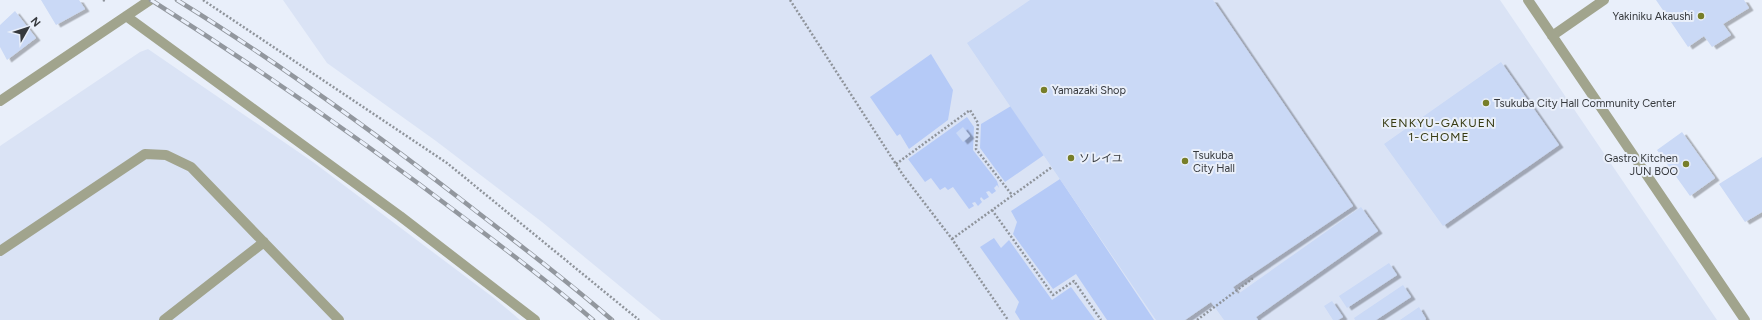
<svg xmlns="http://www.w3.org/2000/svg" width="1762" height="320" viewBox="0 0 1762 320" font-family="Figtree,'Noto Sans JP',sans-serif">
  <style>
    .built { fill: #dae3f5 }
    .green { fill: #b5caf7 }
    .building { fill: #cad9f6; filter: url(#shadow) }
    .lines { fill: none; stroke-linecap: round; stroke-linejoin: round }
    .path { stroke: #8f949b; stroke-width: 2.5; stroke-dasharray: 2 2; stroke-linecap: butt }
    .service { stroke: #a1a48d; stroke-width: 10 }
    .minor { stroke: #a1a48d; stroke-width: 10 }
    .tertiary { stroke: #a1a48d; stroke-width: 10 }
    .rail-casing { stroke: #92979e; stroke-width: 4.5 }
    .rail { stroke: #e9effa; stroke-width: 3; stroke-dasharray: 9; stroke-linecap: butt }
    .poi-dot { fill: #777e29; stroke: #e9effa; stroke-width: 1.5 }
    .labels { text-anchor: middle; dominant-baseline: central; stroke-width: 4; stroke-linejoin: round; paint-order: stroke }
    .poi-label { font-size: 11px; fill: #36393d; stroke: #e9effa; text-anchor: start }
    .neighbourhood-label { font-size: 12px; letter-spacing: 1px; fill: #373b12; stroke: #e9effa }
  </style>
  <defs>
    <filter id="shadow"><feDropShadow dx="4.5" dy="2.5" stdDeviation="0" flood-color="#0004"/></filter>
  </defs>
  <rect width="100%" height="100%" fill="#e9effa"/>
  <!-- built -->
  <path class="built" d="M283,0h1217l217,320h-1056l-119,-98 -106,-81 -109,-78z
    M148,49l165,113 181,136 26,22h-520v-174l140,-94z"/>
  <!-- green -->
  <path class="green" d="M931,54l22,36 -5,30 -39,29 -9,-15 -3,2 -27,-39z
    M1011,106l33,49 -39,27 -25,-34 1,-24z
    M967,117l7,10 -1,23 24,31 2,7 -2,-3 -3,3 2,3 -4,3 -3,-3 -3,1 3,5 -5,3 -3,-3 -1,2 2,3 -4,4 -3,-4 -3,1 2,3 -5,3 -16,-22 -5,3 -3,-3 -5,3 -9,-12 -6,4 -17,-23z
    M1060,179l94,141h-47l-31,-46 -23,15 -40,-55 4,-12 -6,-11z
    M994,238l7,10 8,-8 43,60 19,-13 24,33h-75l-5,-8 4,-10 -39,-55z"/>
  <!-- building -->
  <path class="building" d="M41,0h38l6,9 -29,16z
    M1030,0h183l140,206 -120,81 5,7 123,-87 17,24 -122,86 2,3h-34l-13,-18 -26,18h-29l-189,-277z
    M1656,0h88l5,8 -26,16 8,11 -19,12 -8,-11 -16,11z
    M15,11l21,27 -29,22 -7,-13v-22z
    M1501,62l58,83 -116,81 -59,-82z
    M963,127l7,9 -7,6 -7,-9z
    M1682,132l33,46 -25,18 -33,-46z
    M1762,157v55l-17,10 -26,-38z
    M1389,263l8,12 -50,33 -8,-12z
    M1403,285l8,12 -35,23h-21l-1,-2z
    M1332,301l11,16 -5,3h-5l-9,-14z
    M1419,307l7,12 -1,1h-25z"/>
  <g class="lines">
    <!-- path -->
    <path class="path" d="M103,0l2,1
      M203,0l244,163 192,157
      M790,0l113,175 49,64 56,81
      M896,164l74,-54 8,13 -2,26 36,46
      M992,210l61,85 21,-14 27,39
      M952,239l100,-72
      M1197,320l55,-41 -2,-3"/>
    <!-- service -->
    <path class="service" d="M0,251l145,-97 21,1 25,12 148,153
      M164,320l100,-78"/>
    <!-- minor -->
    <path class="minor" d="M1528,0l217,320
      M1552,36l52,-36"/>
    <!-- tertiary -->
    <path class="tertiary" d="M126,16l274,200 135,104
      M0,101l150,-101"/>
    <!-- rail casing -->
    <g class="rail-casing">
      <path id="rail" d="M151,0c110,70 217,144 321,224 41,31 82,62 121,96
        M177,0c99,61 194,130 286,201 50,39 101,77 149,119"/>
    </g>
    <!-- rail -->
    <use href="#rail" class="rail"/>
  </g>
  <!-- markers -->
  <g class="poi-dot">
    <circle cx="1701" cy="16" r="4"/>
    <circle cx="1044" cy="90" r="4"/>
    <circle cx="1486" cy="103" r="4"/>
    <circle cx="1071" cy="158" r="4"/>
    <circle cx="1185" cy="161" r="4"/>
    <circle cx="1686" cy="164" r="4"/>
  </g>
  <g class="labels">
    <!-- poi labels -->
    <g class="poi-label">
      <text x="1693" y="16" text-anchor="end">Yakiniku Akaushi</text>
      <text x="1052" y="90">Yamazaki Shop</text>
      <text x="1494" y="103">Tsukuba City Hall Community Center</text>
      <text x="1193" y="155">Tsukuba<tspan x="1193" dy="13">City Hall</tspan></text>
      <text x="1079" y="158">ソレイユ</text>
      <text x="1678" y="158" text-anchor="end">Gastro Kitchen<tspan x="1678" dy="13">JUN BOO</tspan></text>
    </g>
    <!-- neighbourhood labels -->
    <g class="neighbourhood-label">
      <text x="1439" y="123">KENKYU-GAKUEN<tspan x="1439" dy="14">1-CHOME</tspan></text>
    </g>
  </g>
  <!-- north arrow -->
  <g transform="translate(28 28) rotate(51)" stroke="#e9effa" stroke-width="3" paint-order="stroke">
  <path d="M0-3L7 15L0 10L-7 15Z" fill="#36393d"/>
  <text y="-6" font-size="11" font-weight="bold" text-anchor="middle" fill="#36393d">N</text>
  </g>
</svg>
